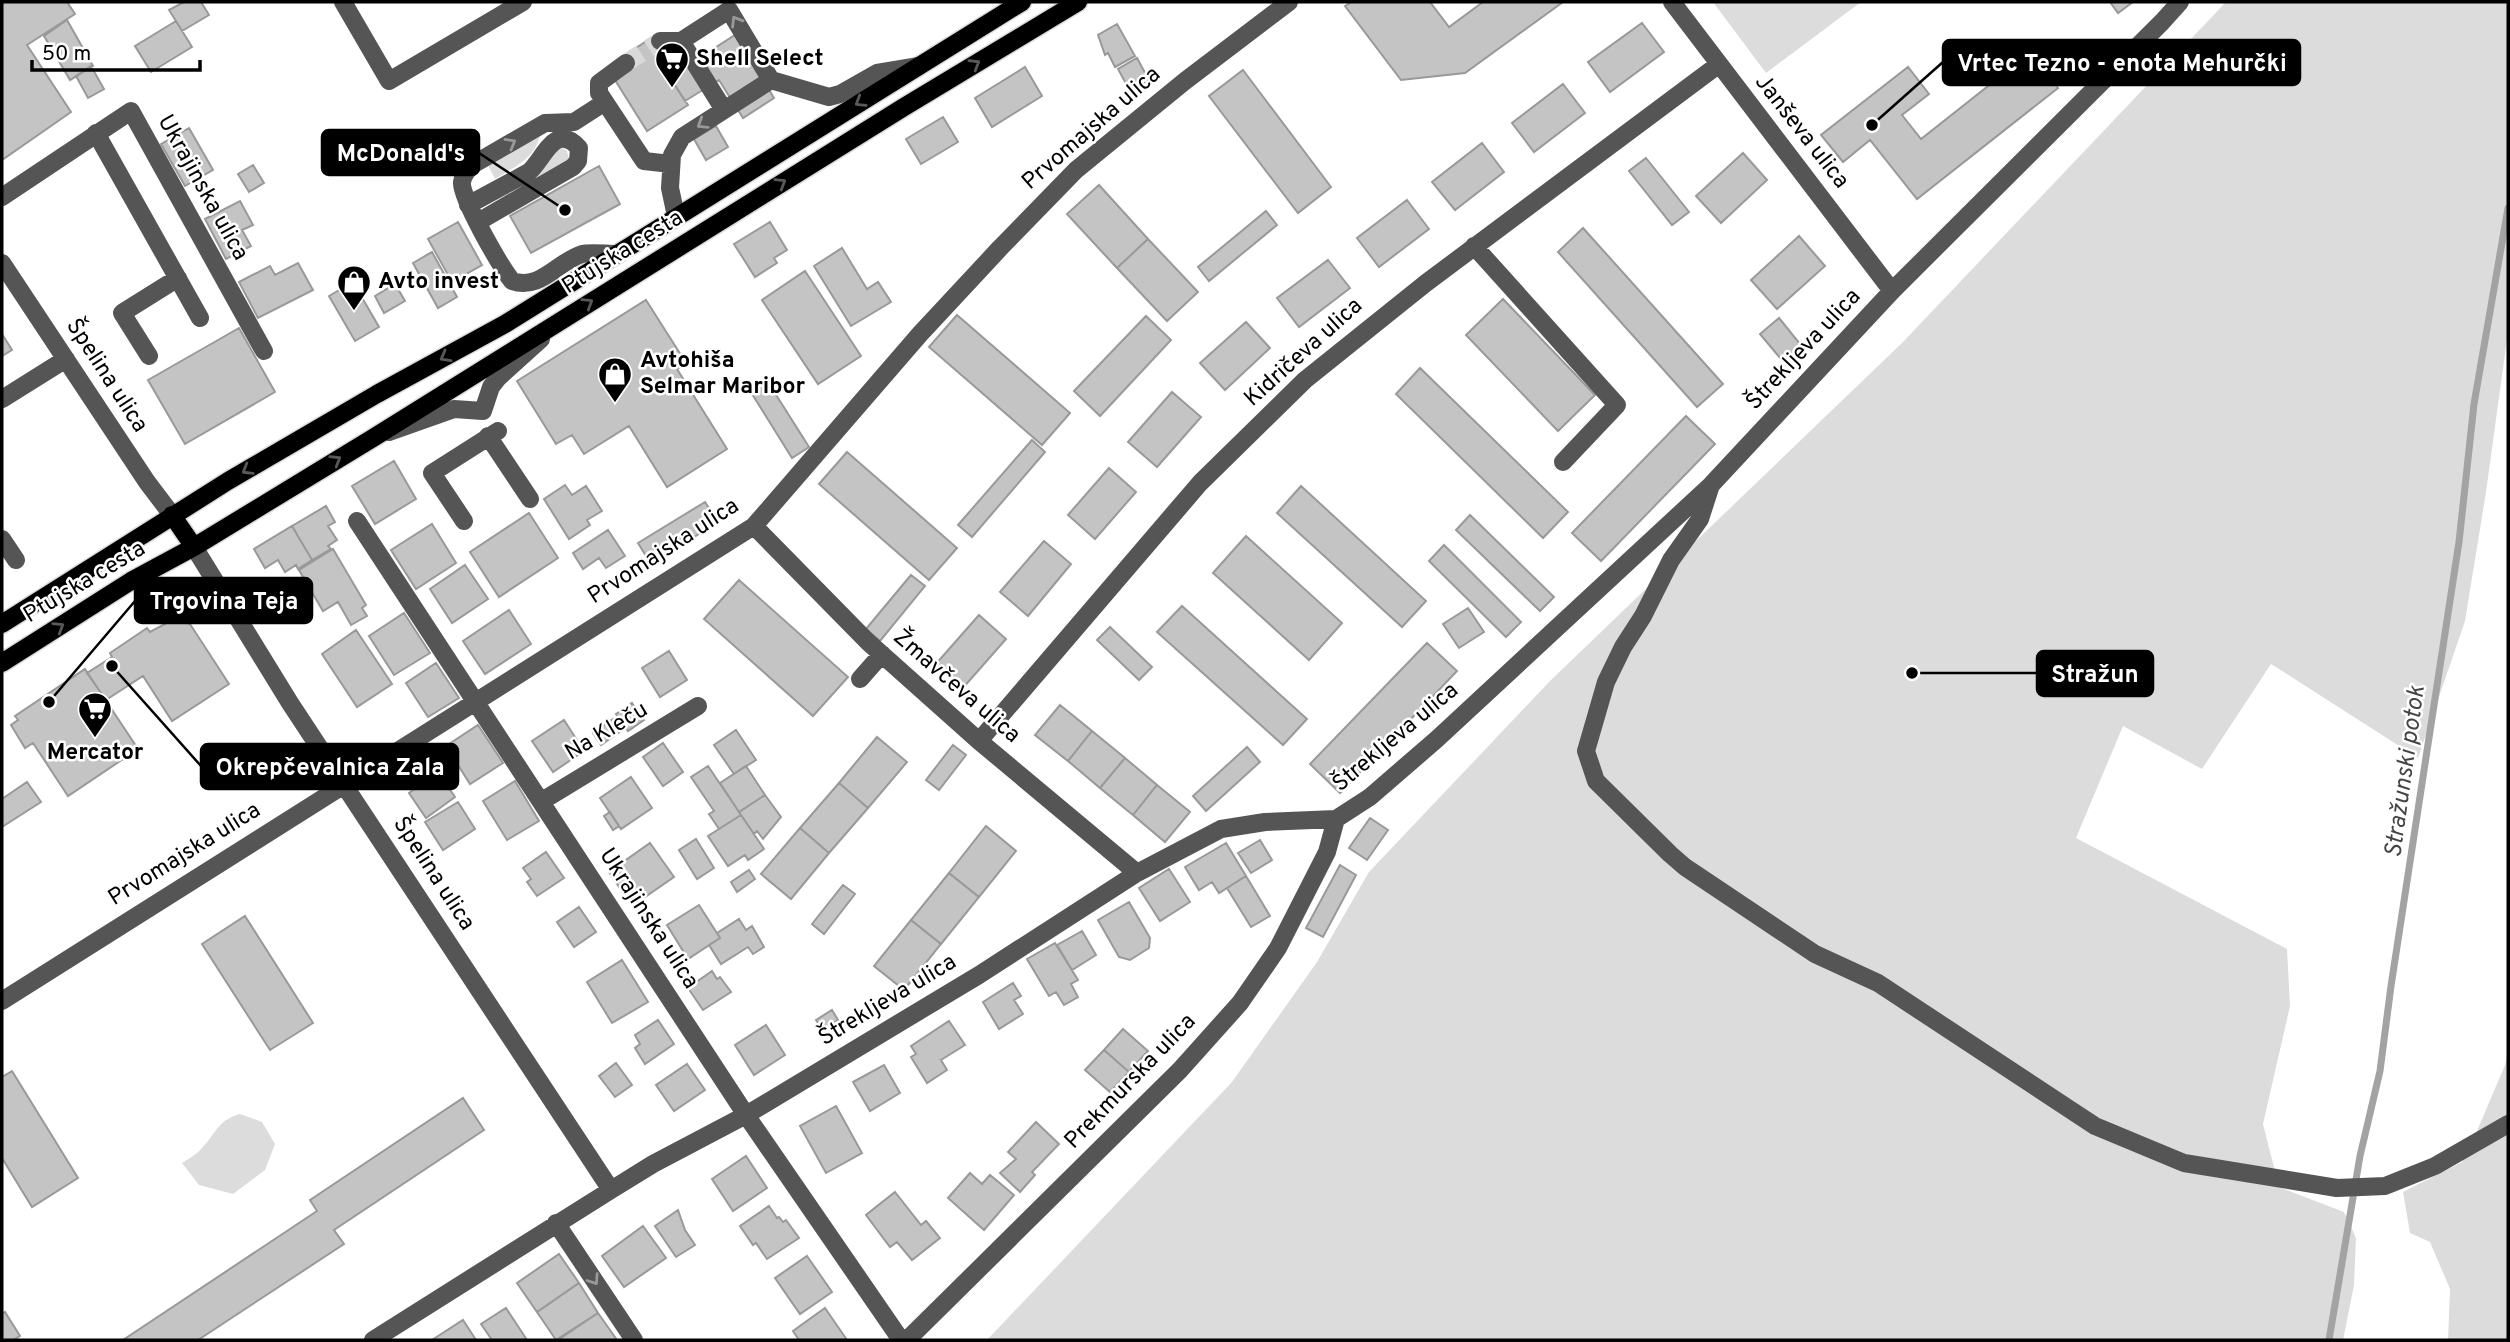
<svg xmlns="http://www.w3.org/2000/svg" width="2510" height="1342" viewBox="0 0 2510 1342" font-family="Overpass,sans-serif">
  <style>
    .green { fill: #dcdcdc }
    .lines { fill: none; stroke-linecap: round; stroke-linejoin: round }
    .stream { stroke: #a3a3a3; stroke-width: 7 }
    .building { fill: #c4c4c4; stroke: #999; stroke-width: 2 }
    .minor-tunnel { stroke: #d9d9d9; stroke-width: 18; stroke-dasharray: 18 9; stroke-linecap: butt }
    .major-casing { stroke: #dbdbdb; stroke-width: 21 }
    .minor { stroke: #555; stroke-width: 18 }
    .major { stroke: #000; stroke-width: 18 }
    .oneway { stroke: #999 }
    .oneway2 { stroke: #595959 }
    .labels { text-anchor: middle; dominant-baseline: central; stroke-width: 5; stroke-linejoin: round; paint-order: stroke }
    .poi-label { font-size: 23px; font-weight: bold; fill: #000; stroke: #fff; text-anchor: start }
    .street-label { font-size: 23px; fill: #000; stroke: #fff }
    .water-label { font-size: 24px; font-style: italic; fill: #444; stroke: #fff }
    .leader { fill: none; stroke: #000; stroke-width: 2.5 }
    .callout-dot { fill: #000; stroke: #fff; stroke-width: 2.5 }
    .callout { fill: #000; stroke: #000; stroke-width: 2.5 }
    .callout-label { font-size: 24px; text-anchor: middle; font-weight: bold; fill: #fff }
  </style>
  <rect width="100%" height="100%" fill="#fff"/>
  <!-- green -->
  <path class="green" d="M1713,2h148l-95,71z
    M2226,2h282v330l-22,160 -21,129 -47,137 -147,-94 -69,105 -79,-43 -47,112 211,111 3,57 -27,118 16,63 65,25 12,26 -2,47 -11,55h-1356l245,-258 85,-120 52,-90 181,-191 352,-338z
    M540,135c-5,24 -26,32 -45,44l-7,-14z
    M561,147l6,4 2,8 -3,6 -39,22 -9,-3z
    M2508,1050v290h-60l2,-51 -20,-47 -20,-9 -7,-41 59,-30 15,-31 28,-66z
    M240,1114l22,8 13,22 -10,26 -32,24 -34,-9 -17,-22c6,-4 14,-8 19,-14 16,-16 15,-28 39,-35z"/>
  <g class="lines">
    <!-- stream -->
    <path class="stream" d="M2329,1340l31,-184 20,-85 11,-85 68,-444 15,-138 34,-196"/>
  </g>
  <!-- building -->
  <path class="building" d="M2,2h65l8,12 -48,31 44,67 -69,48z
    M184,2h17l8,13 -27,16 -13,-21z
    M1352,2h78l19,25 34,-25h80l-98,71 -64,7 -56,-74z
    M2110,2h23l-15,11z
    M67,20l26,46 -23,14 -26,-44z
    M176,21l16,26 -41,25 -16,-26z
    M1642,23l22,29 -54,40 -22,-30z
    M1117,24l18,32 -20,11 -7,-14 -3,2 -7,-20z
    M656,35l11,17 -10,6 31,47 -41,26 -32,-51 16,-10 -9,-13z
    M735,35l39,63 -31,20 -24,-38 -34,21 -28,-43 17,-11 3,5 6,-4 16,10z
    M2030,53l28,35 -141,111 -47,-59 -27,22 -22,-27 87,-68 21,27 -27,21 19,24z
    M1137,58l12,22 -19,11 -12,-22z
    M91,66l13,23 -16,9 -12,-22z
    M1025,67l17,29 -50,31 -17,-29z
    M1243,70l88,117 -33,26 -89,-117z
    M1563,84l22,29 -51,39 -22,-29z
    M943,117l15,25 -37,22 -15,-25z
    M716,126l12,21 -22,13 -12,-21z
    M189,128l24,42 -28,16 -24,-42z
    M1482,143l22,29 -49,38 -23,-28z
    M1743,153l24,27 -46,43 -25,-27z
    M1646,158l43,54 -17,13 -43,-54z
    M253,165l11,18 -15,9 -11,-18z
    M599,166l21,38 -89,49 -21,-37z
    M1099,185l49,54 -31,29 -50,-54z
    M1407,200l22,29 -50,38 -22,-29z
    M240,201l13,24 -11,5 9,16 -25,13 -21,-40z
    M1266,211l11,14 -68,56 -11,-14z
    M458,222l24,43 -30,17 -24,-43z
    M770,222l17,28 -13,8 3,5 -22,14 -21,-33z
    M1583,228l140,156 -26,23 -139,-155z
    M1799,236l26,30 -48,43 -26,-29z
    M1148,239l50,53 -31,29 -50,-53z
    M842,248l25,41 11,-7 13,20 -40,24 -37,-60z
    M432,252l25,45 -19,11 -25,-45z
    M1328,260l22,28 -51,39 -22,-29z
    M298,263l15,27 -55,28 -19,-36 31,-16 5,9z
    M805,271l56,85 -43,28 -56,-84z
    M353,282l26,45 -24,14 -26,-45z
    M395,284l10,17 -21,12 -9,-17z
    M1503,299l92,96 -37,36 -92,-96z
    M646,300l40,63 -9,6 50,80 -60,38 -38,-61 -45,28 -12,-19 -16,9 -39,-63z
    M957,315l113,98 -28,32 -113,-98z
    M1146,316l25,24 -71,76 -26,-25z
    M1779,318l26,32 -19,15 -26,-31z
    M1246,322l24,26 -45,42 -25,-27z
    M239,328l36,64 -90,52 -37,-64z
    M2,334l10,16 -10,6z
    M1420,368l148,144 -25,26 -147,-144z
    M766,379l43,68 -17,11 -43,-69z
    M1172,392l29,25 -44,50 -29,-25z
    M1686,416l29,28 -114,117 -29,-28z
    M1032,440l13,12 -73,85 -14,-12z
    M847,452l110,96 -28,32 -110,-96z
    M394,461l22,38 -41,25 -23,-38z
    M1109,468l27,24 -41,47 -27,-24z
    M565,485l7,10 14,-9 16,25 -15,9 3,5 -21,14 -25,-40z
    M1301,486l125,115 -24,26 -125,-114z
    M705,502l13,20 -67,42 -13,-21z
    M326,506l9,16 -7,4 9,14 -9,6 3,3 -19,11 -20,-34z
    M529,513l29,45 -59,39 -29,-45z
    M1470,515l84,82 -14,14 -84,-81z
    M432,524l24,39 -40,26 -25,-39z
    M292,526l20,34 -14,9 -2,-4 -11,7 -7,-12 -13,8 -11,-19z
    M608,530l17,26 -19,12 -7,-10 -16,11 -10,-16z
    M1246,536l96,87 -33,37 -96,-87z
    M1044,541l27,23 -43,52 -28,-24z
    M1444,545l77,77 -15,15 -77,-76z
    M333,549l33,56 -4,3 5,8 -16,9 -13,-23 -15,9 -24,-41z
    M465,565l23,34 -36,24 -22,-34z
    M911,575l14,11 -45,55 -14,-12z
    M739,580l109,97 -35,39 -109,-97z
    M1182,606l125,113 -24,26 -126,-113z
    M1468,608l16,24 -25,16 -16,-24z
    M509,610l22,34 -46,30 -22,-33z
    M404,613l26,40 -36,22 -25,-39z
    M979,615l27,24 -44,50 -27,-24z
    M174,619l16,5 39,60 -57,37 -29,-45 -37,24 -19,-27 25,-16 -2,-4 37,-25 3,4z
    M1110,627l42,40 -13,13 -42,-40z
    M356,630l36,54 -35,23 -35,-53z
    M1427,643l30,28 -117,122 -30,-29z
    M669,651l18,29 -27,17 -18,-29z
    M436,663l23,35 -31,19 -22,-34z
    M85,669l53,80 -70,47 -35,-53 -8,5 -14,-23 7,-5 -3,-4z
    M632,703l12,17 -16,11 -12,-17z
    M1060,705l32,26 -24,30 -33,-26z
    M613,719l8,12 -20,14 -8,-12z
    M564,720l20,31 -31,21 -21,-31z
    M478,725l25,38 -33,21 -24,-38z
    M736,730l20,30 -22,14 -20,-29z
    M1092,731l33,27 -25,30 -32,-27z
    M877,737l30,25 -39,46 -29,-25z
    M663,743l20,29 -20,14 -20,-29z
    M953,745l13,10 -27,35 -13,-10z
    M1247,747l13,15 -54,49 -13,-15z
    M1125,758l32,27 -24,30 -33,-27z
    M708,766l33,49 -22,14 -10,-15 5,-3 -23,-34z
    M746,766l19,29 -26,17 -19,-29z
    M438,772l17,25 -29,21 -17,-25z
    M631,777l21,31 -31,21 -21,-31z
    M515,781l24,40 -32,19 -24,-39z
    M27,782l14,20 -39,25v-28z
    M839,783l29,25 -39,45 -29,-25z
    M1157,785l33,27 -25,30 -32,-27z
    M765,795l16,22 -18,22 -6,-8 -3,3 -15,-22z
    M458,802l17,27 -32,21 -18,-28z
    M610,812l9,14 -6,4 -9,-14z
    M741,815l23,34 -16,11 -3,-5 -17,11 -20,-30z
    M1370,818l18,12 -21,30 -18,-12z
    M986,826l30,25 -37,46 -30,-24z
    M800,828l29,25 -38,46 -30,-25z
    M696,839l18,29 -17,11 -18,-29z
    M1260,840l12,20 -21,13 -13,-20z
    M650,843l24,34 -42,29 -23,-34z
    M1226,843l20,33 -27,17 -7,-11 -13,8 -14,-23z
    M546,852l18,26 -27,18 -10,-14 4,-3 -8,-11z
    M1340,865l16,10 -33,62 -17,-9z
    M1169,869l21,33 -30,19 -21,-33z
    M749,870l6,9 -18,13 -6,-10z
    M949,873l30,24 -38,47 -30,-24z
    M1246,876l24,40 -19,11 -24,-39z
    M843,885l12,9 -31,40 -12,-10z
    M1129,902l21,36 -1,10 -19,12 -11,-3 -21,-37z
    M699,905l21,33 -32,21 -21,-34z
    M579,907l17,25 -22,15 -17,-25z
    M245,916l68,107 -43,27 -68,-106z
    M739,919l7,11 6,-4 12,21 -11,7 -5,-7 -27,17 -12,-19 11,-7 -3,-5z
    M911,920l30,24 -37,46 -30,-24z
    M1082,931l14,24 -24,15 -15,-25z
    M1055,943l23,37 -7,4 7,13 -14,8 -8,-13 -7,4 -22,-37z
    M622,960l26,42 -36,21 -25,-41z
    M712,971l5,8 3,-2 11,15 -28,18 -15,-22z
    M1013,983l8,13 -7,4 9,14 -24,15 -16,-27z
    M832,1010l6,10 -15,10 -7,-10z
    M658,1020l16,24 -29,20 -10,-16 5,-4 -5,-9z
    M949,1021l16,24 -24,15 6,10 -20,13 -16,-26 5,-3 -5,-8z
    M766,1025l19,30 -31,20 -19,-30z
    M1123,1029l25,22 -19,21 -25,-22z
    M1104,1050l25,22 -19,20 -25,-22z
    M616,1063l16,22 -17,12 -16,-21z
    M687,1064l18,26 -31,21 -18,-26z
    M884,1065l16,28 -30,18 -17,-29z
    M12,1071l66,107 -46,29 -30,-49v-81z
    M463,1098l21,32 -150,100 10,14 -146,96h-75l194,-129 -7,-11z
    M836,1106l26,47 -36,20 -26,-47z
    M1036,1122l23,22 -27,28 3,3 -15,17 -20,-19 16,-14 -8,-7z
    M746,1156l21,32 -34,23 -21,-32z
    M970,1173l12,11 8,-9 24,20 -30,35 -36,-32z
    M895,1192l26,33 5,-4 14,17 -28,22 -15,-18 -7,5 -24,-32z
    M769,1206l8,12 2,-1 4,5 3,-2 13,18 -32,21 -11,-16 -3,2 -13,-19z
    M678,1210l7,20 10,15 -19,12 -21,-31z
    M643,1226l23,32 -42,29 -22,-31z
    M559,1254l20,29 -42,29 -20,-29z
    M807,1256l25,36 -32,22 -25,-36z
    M579,1283l19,30 -42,27 -19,-28z
    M506,1308l21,32h-35l-11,-16z
    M825,1308l22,32h-48l-6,-9z
    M5,1312l15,24 -7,4h-11v-26z
    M598,1313l19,27h-59z
    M463,1320l13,20h-44z"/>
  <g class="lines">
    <!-- minor-tunnel -->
    <path class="minor-tunnel" d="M626,63l34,-22"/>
    <!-- major casing -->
    <g class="major-casing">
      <path id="major" d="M172,515l22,32
        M2,624l226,-143 149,-87 128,-70 517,-322
        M2,663l129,-82 63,-34 179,-109 531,-331 174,-105"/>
    </g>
    <!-- minor -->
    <path class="minor" d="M343,2l46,79 134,-79
      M1672,2l220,289
      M660,41h21
      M626,63l-27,20v10l45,68 27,3
      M605,102l-31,20 -29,1 -71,41c-6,5 -11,10 -12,18 -2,15 39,85 50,99 28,10 45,-19 70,-27 10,-2 24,0 34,0
      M724,110l-43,-69 48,-31 42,70
      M96,133l104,185
      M2,197l129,-86 133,240
      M468,205l61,-33c15,-13 26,-51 50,-24l-1,13 -5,6 -95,55
      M676,216l-6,-28 2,-33 10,-18 89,-57 58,17 11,-3 37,-21 42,-7
      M1474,246l143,159 -54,57
      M2,263l145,219 25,33
      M149,356l-27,-43 56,-35
      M2,399l64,-40
      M389,432l65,-23 29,2 8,-24 7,-9 43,-39
      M488,436l42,63
      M1710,488l-10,31 -29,41 -28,56 -20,31 -17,35 -20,69 10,30 74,73 15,13 130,87 63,29 217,143 89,37 153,25 48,-2 50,-20 73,-42
      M357,521l389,594 155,225
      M464,521l-32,-48 66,-42
      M754,526l114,116 111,99 158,132
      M2,539l14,21
      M194,547l96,156 321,487
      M860,679l22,-25
      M979,741l221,-258 105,-103 121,-97 292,-218
      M542,801l156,-95
      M2,1001l752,-475 166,-192 80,-86 76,-78 109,-89 104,-79
      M556,1223l78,117
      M373,1340l238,-150 42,-26 93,-49 233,-140 158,-102 84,-44 44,-7 71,-3 34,-22 67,-58 274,-254 181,-194 270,-269 18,-20
      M907,1340l273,-270 60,-67 38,-55 49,-96 9,-33"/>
    <!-- major -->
    <use href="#major" class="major"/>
  </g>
  <!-- one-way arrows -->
  <defs><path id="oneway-chevron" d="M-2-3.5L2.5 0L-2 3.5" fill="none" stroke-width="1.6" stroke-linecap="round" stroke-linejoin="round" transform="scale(1.75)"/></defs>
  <g class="oneway">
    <use href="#oneway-chevron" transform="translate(736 21) rotate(-121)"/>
    <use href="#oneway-chevron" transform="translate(702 124) rotate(148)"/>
    <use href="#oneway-chevron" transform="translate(511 143) rotate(-30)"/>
    <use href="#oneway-chevron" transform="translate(594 1280) rotate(56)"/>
  </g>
  <g class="oneway2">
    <use href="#oneway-chevron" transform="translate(975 64) rotate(-31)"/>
    <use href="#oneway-chevron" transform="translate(860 102) rotate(148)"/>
    <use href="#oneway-chevron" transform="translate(781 183) rotate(-32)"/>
    <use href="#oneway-chevron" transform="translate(588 303) rotate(-32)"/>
    <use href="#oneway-chevron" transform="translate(445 357) rotate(151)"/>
    <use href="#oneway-chevron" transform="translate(336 460) rotate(-31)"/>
    <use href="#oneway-chevron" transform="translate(247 470) rotate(149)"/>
    <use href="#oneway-chevron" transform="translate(59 627) rotate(-32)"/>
  </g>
  <!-- icons -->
  <defs>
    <g id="supermarket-pin" transform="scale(1.75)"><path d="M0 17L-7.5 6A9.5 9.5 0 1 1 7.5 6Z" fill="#000" stroke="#fff"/><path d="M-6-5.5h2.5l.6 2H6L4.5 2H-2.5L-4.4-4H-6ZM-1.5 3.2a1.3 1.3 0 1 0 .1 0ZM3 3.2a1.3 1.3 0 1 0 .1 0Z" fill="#fff"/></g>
    <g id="shop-pin" transform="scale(1.75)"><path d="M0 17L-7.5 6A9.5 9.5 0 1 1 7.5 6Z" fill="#000" stroke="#fff"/><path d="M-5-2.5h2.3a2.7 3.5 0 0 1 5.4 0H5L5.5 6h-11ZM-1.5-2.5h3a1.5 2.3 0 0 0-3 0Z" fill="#fff"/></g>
  </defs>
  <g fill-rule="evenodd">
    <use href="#supermarket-pin" x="672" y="59"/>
    <use href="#shop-pin" x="354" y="282"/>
    <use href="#shop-pin" x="615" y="374"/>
    <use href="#supermarket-pin" x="95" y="709"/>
  </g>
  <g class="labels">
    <!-- poi labels -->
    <g class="poi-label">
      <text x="696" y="59">Shell Select</text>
      <text x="378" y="282">Avto invest</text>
      <text x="640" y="361">Avtohiša<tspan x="640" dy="26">Selmar Maribor</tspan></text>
      <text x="95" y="753" text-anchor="middle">Mercator</text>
    </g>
    <!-- street labels -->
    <g class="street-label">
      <text transform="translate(1092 129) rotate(-41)">Prvomajska ulica</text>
      <text transform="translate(1801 132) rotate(52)">Janševa ulica</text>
      <text transform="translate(202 188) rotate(61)">Ukrajinska ulica</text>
      <text transform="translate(623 253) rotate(-32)">Ptujska cesta</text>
      <text transform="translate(1804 350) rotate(-47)">Štrekljeva ulica</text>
      <text transform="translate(1304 353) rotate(-42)">Kidričeva ulica</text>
      <text transform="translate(106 376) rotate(57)">Špelina ulica</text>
      <text transform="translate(664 552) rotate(-33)">Prvomajska ulica</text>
      <text transform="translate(85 583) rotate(-31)">Ptujska cesta</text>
      <text transform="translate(956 687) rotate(41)">Žmavčeva ulica</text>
      <text transform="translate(607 732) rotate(-31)">Na Kleču</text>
      <text transform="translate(1396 738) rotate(-40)">Štrekljeva ulica</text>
      <text transform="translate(185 855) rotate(-32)">Prvomajska ulica</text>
      <text transform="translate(433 874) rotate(57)">Špelina ulica</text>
      <text transform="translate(648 919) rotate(57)">Ukrajinska ulica</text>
      <text transform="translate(888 1001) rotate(-31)">Štrekljeva ulica</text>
      <text transform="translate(1131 1082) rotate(-46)">Prekmurska ulica</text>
    </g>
    <!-- water labels -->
    <g class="water-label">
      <text transform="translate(2406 772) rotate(-82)">Stražunski potok</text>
    </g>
  </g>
  <!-- callouts -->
  <path class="leader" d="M1872 125L1943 62M565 210L479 153M49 702L135 601M1912 673L2037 673M112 666L201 766"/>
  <g class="callout-dot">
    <circle cx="1872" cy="125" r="7"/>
    <circle cx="565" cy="210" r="7"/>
    <circle cx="49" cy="702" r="7"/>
    <circle cx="1912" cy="673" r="7"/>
    <circle cx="112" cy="666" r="7"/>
  </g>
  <g class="callout">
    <rect x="1943" y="40" width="357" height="45" rx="7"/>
    <rect x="322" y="130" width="157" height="45" rx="7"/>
    <rect x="135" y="578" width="177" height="45" rx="7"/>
    <rect x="2037" y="651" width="116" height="45" rx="7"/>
    <rect x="201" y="744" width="257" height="45" rx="7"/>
  </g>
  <g class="callout-label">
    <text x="2122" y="71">Vrtec Tezno - enota Mehurčki</text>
    <text x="401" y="161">McDonald's</text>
    <text x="224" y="609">Trgovina Teja</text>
    <text x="2095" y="682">Stražun</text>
    <text x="330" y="775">Okrepčevalnica Zala</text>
  </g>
  <!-- border -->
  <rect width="2510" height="1342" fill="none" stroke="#000000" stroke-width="7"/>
  <!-- scale -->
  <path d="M32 60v10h168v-10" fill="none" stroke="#000000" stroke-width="3.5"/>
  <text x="42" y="60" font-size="21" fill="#000000" stroke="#ffffff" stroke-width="5" paint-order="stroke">50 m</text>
</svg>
